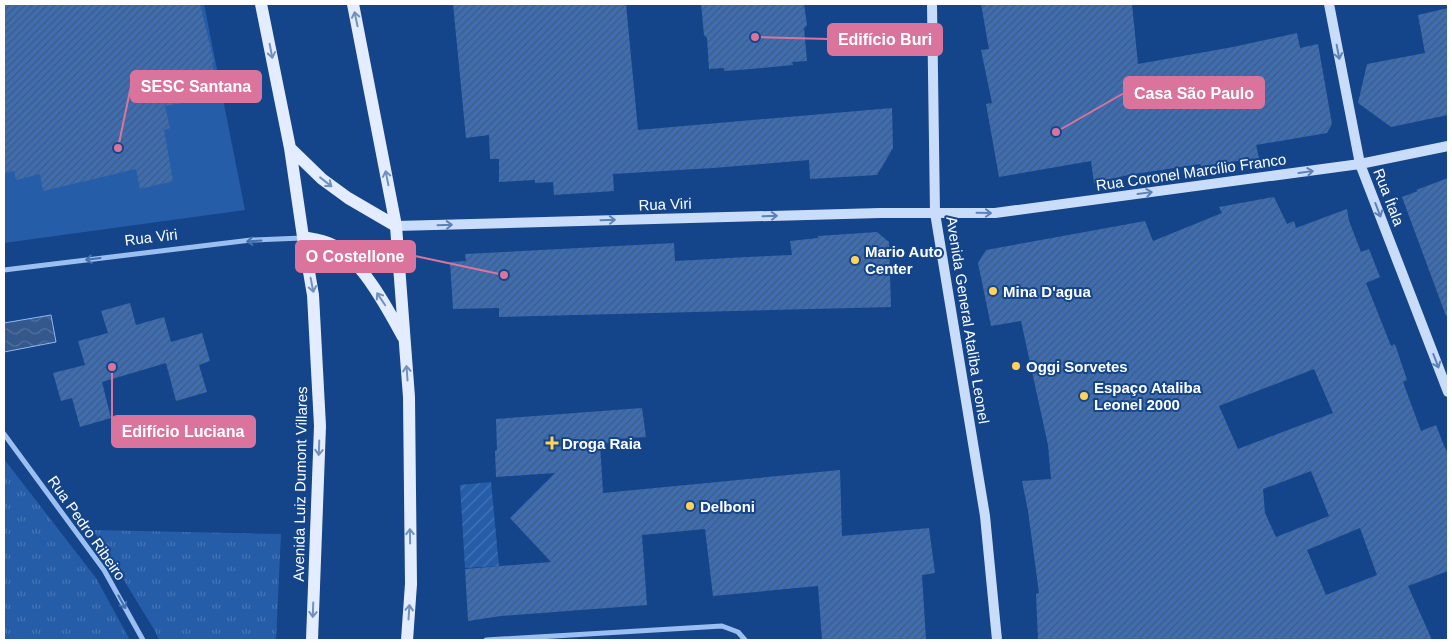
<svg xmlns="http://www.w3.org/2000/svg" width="1452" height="644" viewBox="0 0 1452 644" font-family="Helvetica,sans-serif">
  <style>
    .park { fill: url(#park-tufts) }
    .garden { fill: url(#garden-furrows) }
    .pitch { fill: #265da8 }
    .water { fill: url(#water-waves); stroke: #8db9f3 }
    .building { fill: url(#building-hatch); fill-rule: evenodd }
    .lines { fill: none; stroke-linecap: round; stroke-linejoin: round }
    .street { stroke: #9bbff0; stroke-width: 5 }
    .secondary { stroke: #c9ddfb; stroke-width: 10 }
    .primary { stroke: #e3edff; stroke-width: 12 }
    .oneway { stroke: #7190be }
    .oneway2 { stroke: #5c81b7 }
    .oneway3 { stroke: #436fad }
    .poi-dot { fill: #ffd359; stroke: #144489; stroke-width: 2 }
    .labels { text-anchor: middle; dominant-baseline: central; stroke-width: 4; stroke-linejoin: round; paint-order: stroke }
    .street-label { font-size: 15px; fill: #fff; stroke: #144489 }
    .poi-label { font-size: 15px; font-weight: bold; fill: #fff; stroke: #144489; text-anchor: start }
    .leader { fill: none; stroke: #da749d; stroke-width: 2 }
    .callout-dot { fill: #da749d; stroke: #144489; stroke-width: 2 }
    .callout { fill: #da749d; stroke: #da749d; stroke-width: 2 }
    .callout-label { font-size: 16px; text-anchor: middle; font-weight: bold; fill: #fff }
  </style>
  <defs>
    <pattern id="park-tufts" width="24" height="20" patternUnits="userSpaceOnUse" patternTransform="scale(1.25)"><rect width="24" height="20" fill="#265da8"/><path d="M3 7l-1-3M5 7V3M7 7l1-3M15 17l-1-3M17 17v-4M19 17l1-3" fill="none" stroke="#4775b5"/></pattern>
    <pattern id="garden-furrows" width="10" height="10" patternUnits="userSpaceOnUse" patternTransform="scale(1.25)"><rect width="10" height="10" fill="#265da8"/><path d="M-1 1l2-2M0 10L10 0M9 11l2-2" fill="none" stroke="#4775b5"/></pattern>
    <pattern id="water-waves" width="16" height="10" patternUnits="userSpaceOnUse" patternTransform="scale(1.25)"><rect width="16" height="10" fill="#34588c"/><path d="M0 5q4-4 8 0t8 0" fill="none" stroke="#52719d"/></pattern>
    <pattern id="building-hatch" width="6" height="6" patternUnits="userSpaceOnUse" patternTransform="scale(1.25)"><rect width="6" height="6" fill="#3d6eb3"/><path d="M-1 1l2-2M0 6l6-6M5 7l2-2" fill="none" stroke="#465a75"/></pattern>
  </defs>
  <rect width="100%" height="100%" fill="#144489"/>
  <!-- park -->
  <path class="park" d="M4,459l92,119 34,62h-126z
    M93,530l188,4 -5,106h-117l-4,-9z"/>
  <!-- garden -->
  <path class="garden" d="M491,482l8,84 -34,2 -5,-83z"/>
  <!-- pitch -->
  <path class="pitch" d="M4,4h200l41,206 -241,33z"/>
  <!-- water -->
  <path class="water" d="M51,315l5,27 -52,10v-29z"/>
  <!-- building -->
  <path class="building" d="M4,4h196l14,58h-2l7,34 -54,10 5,22 -6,2 9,51 -33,8 -4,-20 -93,22 -3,-17 -24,6 -2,-9 -10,2z
    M453,4h173l12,126 254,-22 1,40 -16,27 -67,4 -1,-19 -96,8 -100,6 1,17 -60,4 -1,-13 -18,1v-3l-36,2v-23h-9l-1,-24 -23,3z
    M701,4h103l3,21 -3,3 3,33 -15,1 1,3 -42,4 -27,2v-3l-15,1 -2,-31 -3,-3z
    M981,4h151l6,60 95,-17 64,-14 3,15 18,-4 14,80 -5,9 -71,12 3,13 -58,8 -1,-2 -72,11 -34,8 -3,-22 -92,16 -13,-73 6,-1 -11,-53 8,-1z
    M1448,8v107l-57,12 -33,-24 9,-39 58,-11 -7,-38z
    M1448,178v137l-2,1 -44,-119 16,-6 -2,-1z
    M1274,197l13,27 7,-3 2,7 51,-19 2,12 12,31 8,-3 11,28 -14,6 25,63 4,-2 12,36 -4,2 18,49 15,-6 8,21 4,7v118l-40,15 24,54h-394l-2,-46 3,-1 -11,-82 -6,-30 29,-2 -3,-34 -27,-124 -30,5 -13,-63 8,-13 159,-29 8,20 69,-28 -3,-6zM1314,369l19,44 -95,36 -19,-43zM1311,471l18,45 -53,21 -11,-24 -2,-24zM1360,528l17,47 -51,20 -19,-45z
    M877,232l12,10 2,65 -392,10v-9l-46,1 -3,-47 16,-1 -1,-7 209,-11 1,18 73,-4 44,-2 -2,-14 28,-3v-2z
    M130,303l6,22 28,-8 7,25 31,-9 8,28 -11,4 8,27 -31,9 -10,-38 -64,19 9,36 -31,9 -8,-29 -11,3 -8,-28 32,-8 -7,-24 30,-8 -7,-22z
    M642,408l4,29 -31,2 1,3 -16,2 3,49 237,-23 2,66 87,-8 6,45 -13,2 4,65h-104l-4,-54 -105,10 -8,-67 -63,6 5,70 -146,11 -33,5 -3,-52 86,-7 -41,-44 45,-45 -59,4 -1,-26 2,-1 -1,-31z"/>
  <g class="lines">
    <!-- street -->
    <path class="street" d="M4,270l247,-30 51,-2
      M4,434l100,136 39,70
      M486,640l236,-14 16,6 7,8"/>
    <!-- secondary -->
    <path class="secondary" d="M932,4l3,209 50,303 12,124
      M1329,4l31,160 88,228
      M396,226l484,-13h115l365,-49 88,-18"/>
    <!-- primary -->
    <path class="primary" d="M261,4l29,144 13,89 10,58 7,131 -8,214
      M353,4l43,222 13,171 2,187 -4,56
      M290,148l32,31 26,19 48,28
      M303,237c10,2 20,3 30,8 28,14 55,64 70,92"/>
  </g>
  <!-- one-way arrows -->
  <defs><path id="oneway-shaft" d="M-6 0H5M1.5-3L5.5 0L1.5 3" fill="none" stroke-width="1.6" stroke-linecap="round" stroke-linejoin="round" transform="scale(1.25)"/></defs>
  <g class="oneway">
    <use href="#oneway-shaft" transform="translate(356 19) rotate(-102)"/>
    <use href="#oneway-shaft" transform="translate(271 51) rotate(79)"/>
    <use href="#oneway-shaft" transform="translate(387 178) rotate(-101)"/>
    <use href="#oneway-shaft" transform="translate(326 182) rotate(38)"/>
    <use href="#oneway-shaft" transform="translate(312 285) rotate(79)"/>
    <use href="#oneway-shaft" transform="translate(381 299) rotate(-124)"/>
    <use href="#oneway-shaft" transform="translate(407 373) rotate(-94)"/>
    <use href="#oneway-shaft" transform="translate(319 448) rotate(92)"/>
    <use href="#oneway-shaft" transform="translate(410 536) rotate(-91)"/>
    <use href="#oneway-shaft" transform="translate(313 610) rotate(92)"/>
    <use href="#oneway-shaft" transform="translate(409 612) rotate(-86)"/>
  </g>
  <g class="oneway2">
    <use href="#oneway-shaft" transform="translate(1338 52) rotate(79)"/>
    <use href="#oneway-shaft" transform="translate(1306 172) rotate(-8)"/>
    <use href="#oneway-shaft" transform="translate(1145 193) rotate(-8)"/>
    <use href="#oneway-shaft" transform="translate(1378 210) rotate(69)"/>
    <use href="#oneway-shaft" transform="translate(984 213) rotate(1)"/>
    <use href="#oneway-shaft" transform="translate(770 216) rotate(-2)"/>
    <use href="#oneway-shaft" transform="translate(608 220) rotate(-2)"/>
    <use href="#oneway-shaft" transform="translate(445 225) rotate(-2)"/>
    <use href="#oneway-shaft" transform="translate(1436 361) rotate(69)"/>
  </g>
  <g class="oneway3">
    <use href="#oneway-shaft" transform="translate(254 241) rotate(176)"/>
    <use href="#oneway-shaft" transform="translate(93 259) rotate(173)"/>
    <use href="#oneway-shaft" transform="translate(122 602) rotate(61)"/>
  </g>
  <!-- markers -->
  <g class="poi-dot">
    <circle cx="855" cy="260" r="5"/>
    <circle cx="993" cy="291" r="5"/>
    <circle cx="1016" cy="366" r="5"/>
    <circle cx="1084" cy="396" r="5"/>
    <path d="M549.5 435.5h5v5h5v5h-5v5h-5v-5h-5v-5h5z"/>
    <circle cx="690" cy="506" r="5"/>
  </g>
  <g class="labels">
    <!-- street labels -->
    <g class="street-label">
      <text transform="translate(1191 172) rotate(-8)">Rua Coronel Marcílio Franco</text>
      <text transform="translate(1389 197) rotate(69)">Rua Ítala</text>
      <text transform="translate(665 204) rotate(-2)">Rua Viri</text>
      <text transform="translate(151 237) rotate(-7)">Rua Viri</text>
      <text transform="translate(968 320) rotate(81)">Avenida General Ataliba Leonel</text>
      <text transform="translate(300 484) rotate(-89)">Avenida Luiz Dumont Villares</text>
      <text transform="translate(87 528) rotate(55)">Rua Pedro Ribeiro</text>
    </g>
    <!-- poi labels -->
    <g class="poi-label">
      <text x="865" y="251">Mario Auto<tspan x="865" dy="17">Center</tspan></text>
      <text x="1003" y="291">Mina D'agua</text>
      <text x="1026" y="366">Oggi Sorvetes</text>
      <text x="1094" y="387">Espaço Ataliba<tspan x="1094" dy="17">Leonel 2000</tspan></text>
      <text x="562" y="443">Droga Raia</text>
      <text x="700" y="506">Delboni</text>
    </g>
  </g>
  <!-- callouts -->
  <path class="leader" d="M755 37L828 39M118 148L131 86M1056 132L1124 93M504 275L415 256M112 367L112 431"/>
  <g class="callout-dot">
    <circle cx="755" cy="37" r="5"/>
    <circle cx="118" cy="148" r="5"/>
    <circle cx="1056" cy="132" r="5"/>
    <circle cx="504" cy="275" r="5"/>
    <circle cx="112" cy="367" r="5"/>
  </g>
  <g class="callout">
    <rect x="828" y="24" width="114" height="31" rx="5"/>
    <rect x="131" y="71" width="130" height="31" rx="5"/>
    <rect x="1124" y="77" width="140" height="31" rx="5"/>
    <rect x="296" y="241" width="119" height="31" rx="5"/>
    <rect x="112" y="416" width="143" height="31" rx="5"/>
  </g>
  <g class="callout-label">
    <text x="885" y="45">Edifício Buri</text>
    <text x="196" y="92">SESC Santana</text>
    <text x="1194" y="99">Casa São Paulo</text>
    <text x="355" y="262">O Costellone</text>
    <text x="183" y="437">Edifício Luciana</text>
  </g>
  <!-- border -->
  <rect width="1452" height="644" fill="none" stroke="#ffffff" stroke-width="10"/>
</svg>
